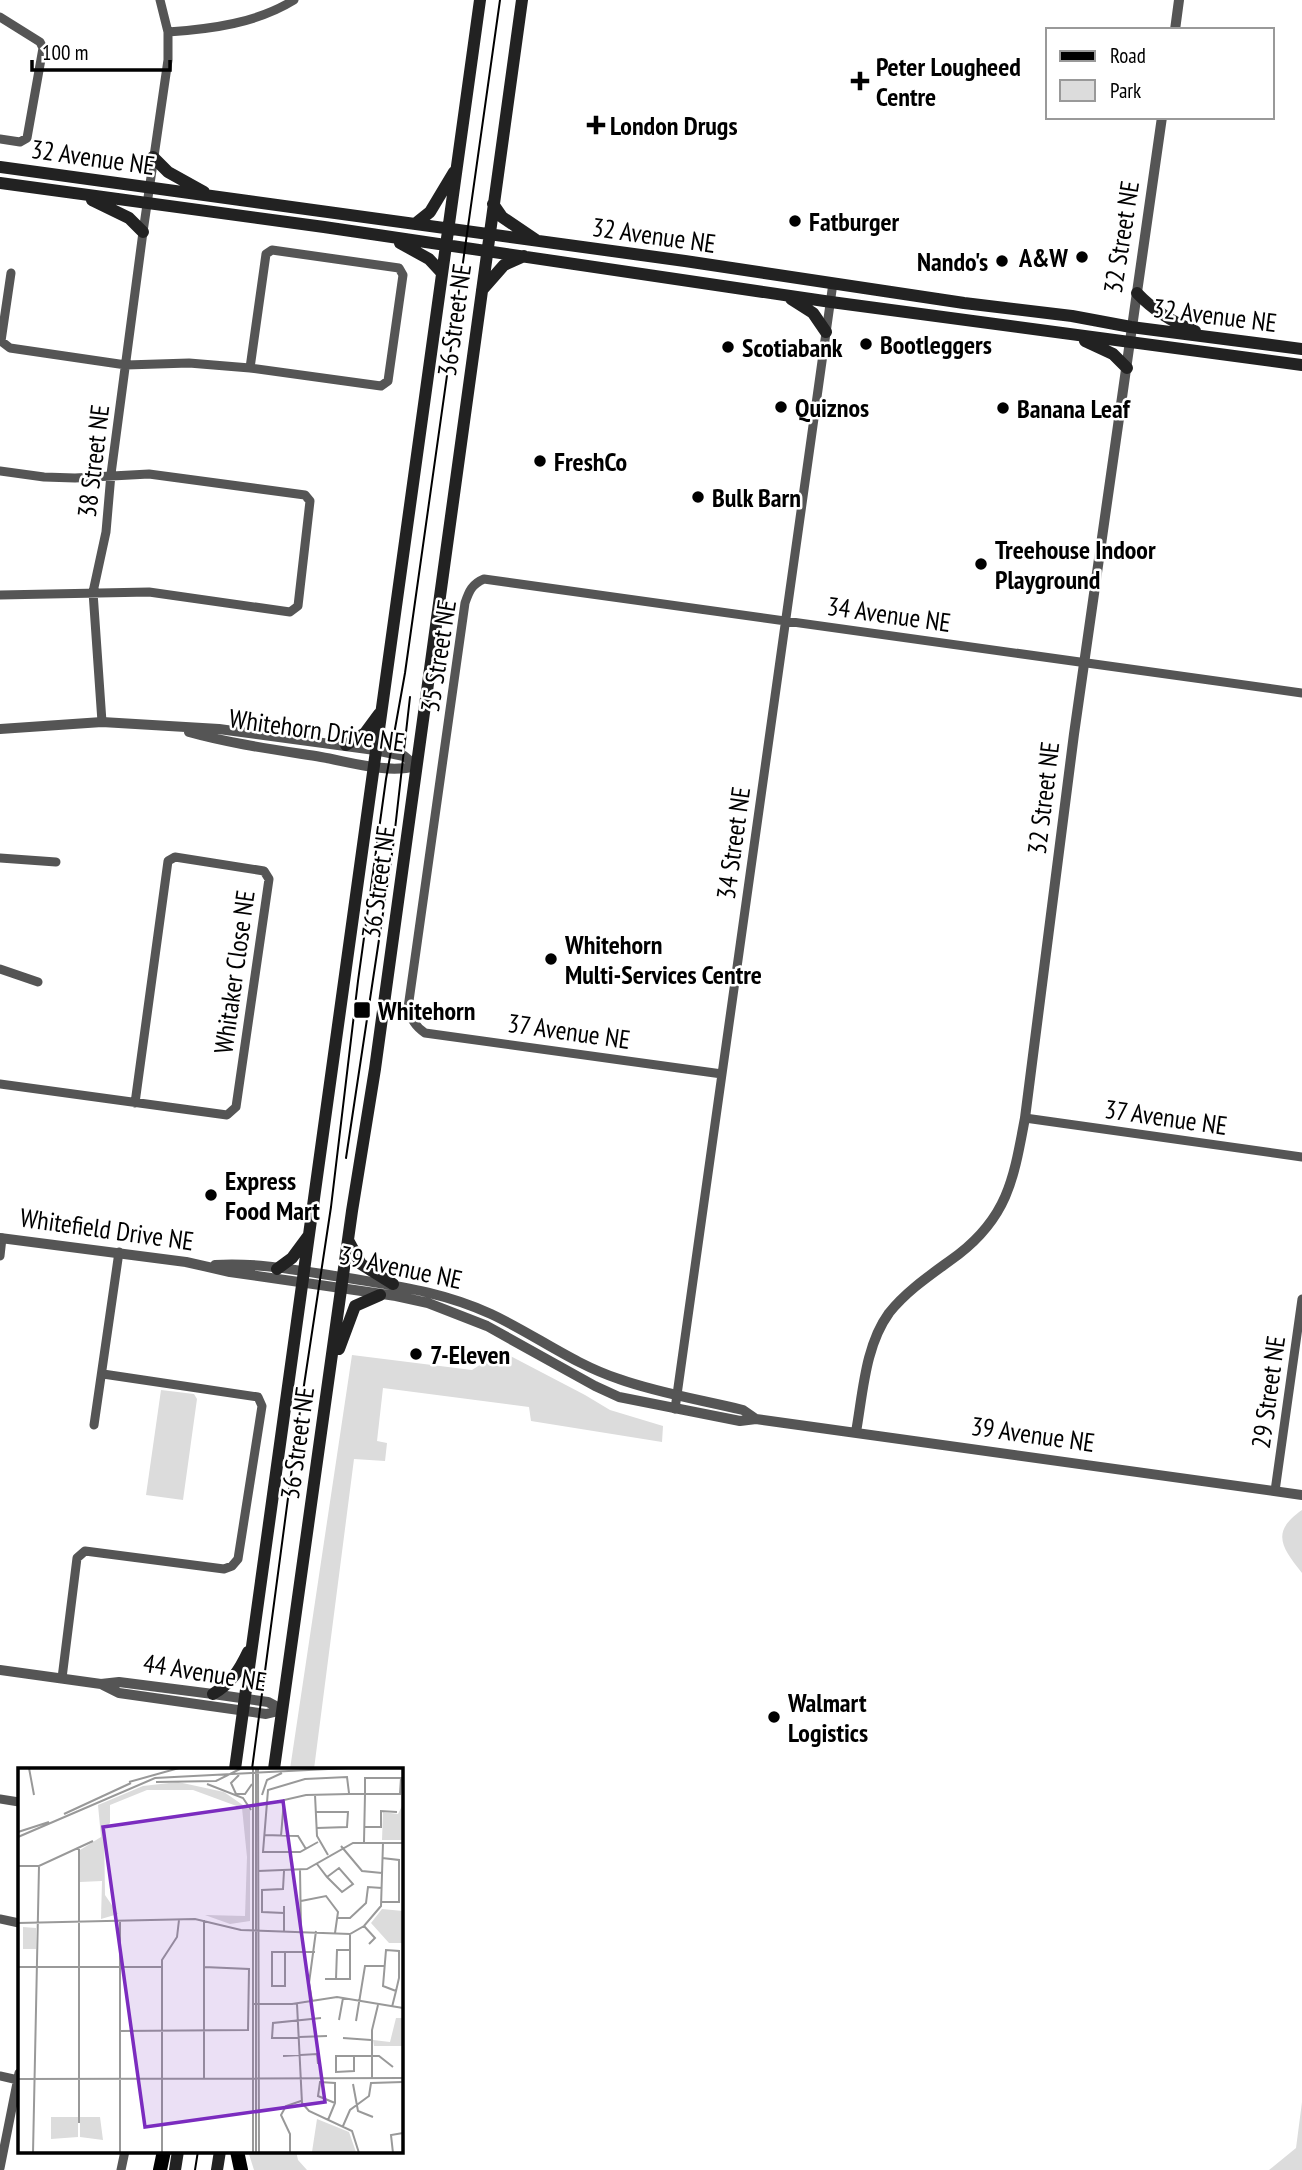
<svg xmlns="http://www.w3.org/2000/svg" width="1302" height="2170" viewBox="0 0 1302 2170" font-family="'PT Sans Narrow',sans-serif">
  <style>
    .green { fill: #dcdcdc }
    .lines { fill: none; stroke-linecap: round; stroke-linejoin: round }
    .minor { stroke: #555; stroke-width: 9 }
    .tertiary { stroke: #555; stroke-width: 10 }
    .secondary { stroke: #222; stroke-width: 12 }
    .primary { stroke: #000; stroke-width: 14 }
    .tram { stroke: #000; stroke-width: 2 }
    .poi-dot { fill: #000; stroke: #fff; stroke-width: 2.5 }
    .labels { text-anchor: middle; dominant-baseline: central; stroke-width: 5; stroke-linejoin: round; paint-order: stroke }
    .poi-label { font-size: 26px; font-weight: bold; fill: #000; stroke: #fff; text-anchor: start }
    .street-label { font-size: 26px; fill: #000; stroke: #fff }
    .inset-road { fill: none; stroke: #999; stroke-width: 2 }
    .view { fill: #7b2cbf; fill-opacity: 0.15; stroke: #7b2cbf; stroke-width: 3.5 }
    .inset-edge { fill: none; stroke: #000; stroke-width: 3.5 }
  </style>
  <rect width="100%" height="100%" fill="#fff"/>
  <!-- green -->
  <path class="green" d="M501,1351l84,44 25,15 53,16 -1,16 -131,-21 -2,-14 -146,-19 -6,53 10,2 -2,18 -31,-2 -40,310h-24l62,-414 120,15z
    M161,1390l33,4 3,5 -14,101 -37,-5z
    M1302,1510v63c-20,-25 -32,-41 0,-63z
    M1302,2102v68h-33l27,-22z
    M248,2151h48l2,9 9,10h-53z"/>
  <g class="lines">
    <!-- minor -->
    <path class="minor" d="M0,17l40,25 3,6 -16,90 -7,4 -20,-3
      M168,32c44,-3 89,-9 126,-32
      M272,250l127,18 4,7 -15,106 -7,5 -131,-18 16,-114z
      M11,273l-10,68 9,7 116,17 63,-2 61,5
      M0,471l44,6 31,1 74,-4 156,21 5,6 -12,105 -8,6 -141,-20 -149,3
      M102,722l-9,-130 13,-60 5,-58 32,-242 25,-172v-28l-8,-32
      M0,858l56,4
      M0,969l38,13
      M722,1074l-297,-41c-10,-7 -14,-14 -17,-25l57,-405c4,-12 7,-19 19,-24l818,114
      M0,1084l227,31 9,-8 33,-228 -5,-8 -89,-14 -7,4 -33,242
      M1025,1118l277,39
      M0,1256l2,-18
      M675,1409l158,-1126
      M94,1425l25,-173
      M1275,1491l27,-192
      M62,1678l15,-120 8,-7 139,18 8,-3 6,-7 24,-153 -4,-9 -155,-23
      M0,1799l19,3
      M0,1919l19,4
      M0,2076l18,4
      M0,2168l19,-95
      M121,2170l4,-19"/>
    <!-- tertiary -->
    <path class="tertiary" d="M1175,30l4,-30
      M0,729l102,-7 117,7 156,21 29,6 12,10
      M189,732c43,12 88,18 132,25 29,5 67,17 95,9
      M0,1238l186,24 44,10 166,24 32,7 59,23 108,60 24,11 121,24 16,-2 546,76
      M215,1265c41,-3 86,6 127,12 53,9 99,14 149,37 43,20 82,50 128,65 39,14 83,21 124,31l13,9
      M856,1432c7,-39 9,-86 33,-119 19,-24 46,-41 70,-59 50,-39 55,-78 66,-136l49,-384 88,-617
      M0,1670l101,14 18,-2 94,12 55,8 15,8
      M103,1685l16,8 147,21 17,-4"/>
    <!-- secondary -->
    <path class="secondary" d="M153,157l15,15 36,20
      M0,167l685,94 279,42 108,13 59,11 171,22
      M0,183l324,44 507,75 471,63
      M92,200l37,18 14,14
      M493,204l9,13 34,23
      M415,224l15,-12 24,-40
      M400,243l29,16 13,14
      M482,290l22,-25 20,-9
      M1137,293c17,18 35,29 58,38
      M791,299l22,14 13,19
      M1085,341l28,13 14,14
      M346,745l19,-12 14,-19
      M348,1240l13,24 32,20
      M277,1269l15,-11 17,-23
      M339,1349l16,-43 25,-11
      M213,1694c18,-11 26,-23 35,-42
      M235,1769l245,-1769
      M274,1769l78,-558 23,-142 147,-1069
      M175,2170l3,-19
      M217,2170l3,-19"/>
    <!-- primary -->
    <path class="primary" d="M237,2151l4,19
      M160,2170l4,-19"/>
    <!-- tram -->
    <path class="tram" d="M346,1158l47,-311 17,-150
      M252,1769l44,-331 35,-231 27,-226 28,-202 19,-106 95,-673
      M195,2170l3,-19"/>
  </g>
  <!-- markers -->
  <g class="poi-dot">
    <path d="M856.5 70.5h7v7h7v7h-7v7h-7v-7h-7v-7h7z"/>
    <path d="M592.5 114.5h7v7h7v7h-7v7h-7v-7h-7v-7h7z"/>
    <circle cx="795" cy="221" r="7"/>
    <circle cx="1082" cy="257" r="7"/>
    <circle cx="1002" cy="261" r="7"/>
    <circle cx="866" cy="344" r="7"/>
    <circle cx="728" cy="347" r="7"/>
    <circle cx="781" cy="407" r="7"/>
    <circle cx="1003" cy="408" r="7"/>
    <circle cx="540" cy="461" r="7"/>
    <circle cx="698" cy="497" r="7"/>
    <circle cx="981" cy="564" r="7"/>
    <circle cx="551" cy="959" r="7"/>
    <rect x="353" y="1001" width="18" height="18" rx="3.5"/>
    <circle cx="211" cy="1195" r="7"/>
    <circle cx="416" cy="1354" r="7"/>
    <circle cx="774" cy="1717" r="7"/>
  </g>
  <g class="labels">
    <!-- poi labels -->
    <g class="poi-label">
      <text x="876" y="66">Peter Lougheed<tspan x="876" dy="30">Centre</tspan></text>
      <text x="610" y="125">London Drugs</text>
      <text x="809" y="221">Fatburger</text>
      <text x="1068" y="257" text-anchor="end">A&amp;W</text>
      <text x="988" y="261" text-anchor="end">Nando's</text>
      <text x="880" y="344">Bootleggers</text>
      <text x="742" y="347">Scotiabank</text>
      <text x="795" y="407">Quiznos</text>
      <text x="1017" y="408">Banana Leaf</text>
      <text x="554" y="461">FreshCo</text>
      <text x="712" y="497">Bulk Barn</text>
      <text x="995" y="549">Treehouse Indoor<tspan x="995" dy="30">Playground</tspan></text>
      <text x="565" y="944">Whitehorn<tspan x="565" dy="30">Multi-Services Centre</tspan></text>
      <text x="378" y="1010">Whitehorn</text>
      <text x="225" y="1180">Express<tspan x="225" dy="30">Food Mart</tspan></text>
      <text x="430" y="1354">7-Eleven</text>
      <text x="788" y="1702">Walmart<tspan x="788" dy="30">Logistics</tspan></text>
    </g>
    <!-- street labels -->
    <g class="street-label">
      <text transform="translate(93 157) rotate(8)">32 Avenue NE</text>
      <text transform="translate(654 235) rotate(8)">32 Avenue NE</text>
      <text transform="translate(1121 237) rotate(-81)">32 Street NE</text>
      <text transform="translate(1215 315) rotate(7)">32 Avenue NE</text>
      <text transform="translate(454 320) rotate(-82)">36 Street NE</text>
      <text transform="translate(93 461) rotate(-83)">38 Street NE</text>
      <text transform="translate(889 614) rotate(8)">34 Avenue NE</text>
      <text transform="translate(438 656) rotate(-81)">35 Street NE</text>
      <text transform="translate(317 730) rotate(8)">Whitehorn Drive NE</text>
      <text transform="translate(1043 798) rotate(-83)">32 Street NE</text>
      <text transform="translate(733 843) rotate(-82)">34 Street NE</text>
      <text transform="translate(378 882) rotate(-82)">36 Street NE</text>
      <text transform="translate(234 972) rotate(-82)">Whitaker Close NE</text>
      <text transform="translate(569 1031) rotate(8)">37 Avenue NE</text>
      <text transform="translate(1166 1117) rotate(8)">37 Avenue NE</text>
      <text transform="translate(107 1229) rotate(8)">Whitefield Drive NE</text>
      <text transform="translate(401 1267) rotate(12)">39 Avenue NE</text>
      <text transform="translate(1268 1392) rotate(-82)">29 Street NE</text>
      <text transform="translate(1033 1434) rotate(8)">39 Avenue NE</text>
      <text transform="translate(297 1443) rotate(-82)">36 Street NE</text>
      <text transform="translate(205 1672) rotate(9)">44 Avenue NE</text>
    </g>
  </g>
  <!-- overview -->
  <g transform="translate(18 1768)">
    <rect width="385" height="385" fill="#fff"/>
    <path d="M160,14l46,10 26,18v111l-20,3 -25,-9 40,1 2,-59 -5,-49 -49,-18h-46l-37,15v18l-6,7 1,65 13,19 -17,5 1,-38 -22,1v-32l21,-13 -3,-32 45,-19zM385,36v36h-21l1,-28 15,2zM364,141l21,2v32h-14l-18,-20zM5,159l13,1v21h-13zM378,250h7v28h-29l-1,-6 17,2zM33,349h27v20l-27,2zM62,349h20l3,23 -23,-3zM299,351l32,13 7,20h-44z" fill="#dcdcdc"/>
    <path class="inset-road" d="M11,0l5,27M240,0l1,385M221,7l-8,8 5,11h9l7,-10M111,14l50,-14M138,14l60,-1 26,-13M189,16l36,14 8,12M244,27l5,-15 15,-7M297,27l2,41 11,19M298,44h32l-1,15 -30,1M46,46l67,-31M346,59h17v-16l16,1M0,64l31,-10M246,67l34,1 8,13M263,68l3,-36 22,-5 43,-1h51l1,-16h-36v16l-1,48M0,69l137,-59 193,-10M300,74l-18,10h-37l5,-62 37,-11 42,-2 2,16M323,78l21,25 20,2M299,96l10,13 15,15 11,-8 -14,-16 -12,9M0,98h21l54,-25M282,102l1,60M240,103l49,-2 46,-26h50M266,103l-1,18 -21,1v22l22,1M283,133l25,-5 12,16 -3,21M364,134h17v-42l-17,-2M320,150h12l16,-15 2,-16 14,1M0,155l177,-4 46,11 109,4 14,-8 17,-20 2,-63M346,158l11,12 -6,6M266,163v-25M267,184v34h-13v-34h43M0,199h144M307,211h25v-45M318,211l1,-29h14M294,233l-3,-18 7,-52M235,236h39l45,-7 66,11M279,236l5,99 7,8 43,20 7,22M374,239l4,-16 3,-13v-27l-13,-1 -3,36 13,5M303,250l-48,5 -1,15 55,-2M321,252l4,-22M338,253l9,-55h20M102,263l128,-1 1,-61 -45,-2M325,270l28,2M265,288l34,-2 1,10M336,288v15l-18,1v-16h43l14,11M354,310v-48l6,-25M0,311l385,-1M186,311v-159M335,316l5,27 15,6M310,352l7,-17v-20l-15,-1 -2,14 17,7M61,355v-276M325,358l7,-16 19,-14 2,-13 32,-1M15,385l6,-287M102,385v-233M144,385v-193l15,-23 2,-17M235,385v-385M238,385v-385M272,385v-19l-9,-19 5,-9 15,-5M375,385l-2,-18 12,-2"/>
    <path class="view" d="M265,33l42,301 -180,25 -42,-300z"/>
    <rect width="385" height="385" class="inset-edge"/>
  </g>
  <!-- legend -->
  <rect x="1046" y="28" width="228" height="91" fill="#ffffff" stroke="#999999" stroke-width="2"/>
  <rect x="1060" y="51" width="35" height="10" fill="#000000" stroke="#999999" stroke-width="2"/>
  <text x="1110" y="63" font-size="21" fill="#000000">Road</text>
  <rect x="1060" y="80" width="35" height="21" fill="#dcdcdc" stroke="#999999" stroke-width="2"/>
  <text x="1110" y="98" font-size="21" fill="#000000">Park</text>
  <!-- scale -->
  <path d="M32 60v10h138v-10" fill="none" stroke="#000000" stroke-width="3.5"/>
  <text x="42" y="60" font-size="21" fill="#000000" stroke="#ffffff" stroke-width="5" paint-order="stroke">100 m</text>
</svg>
